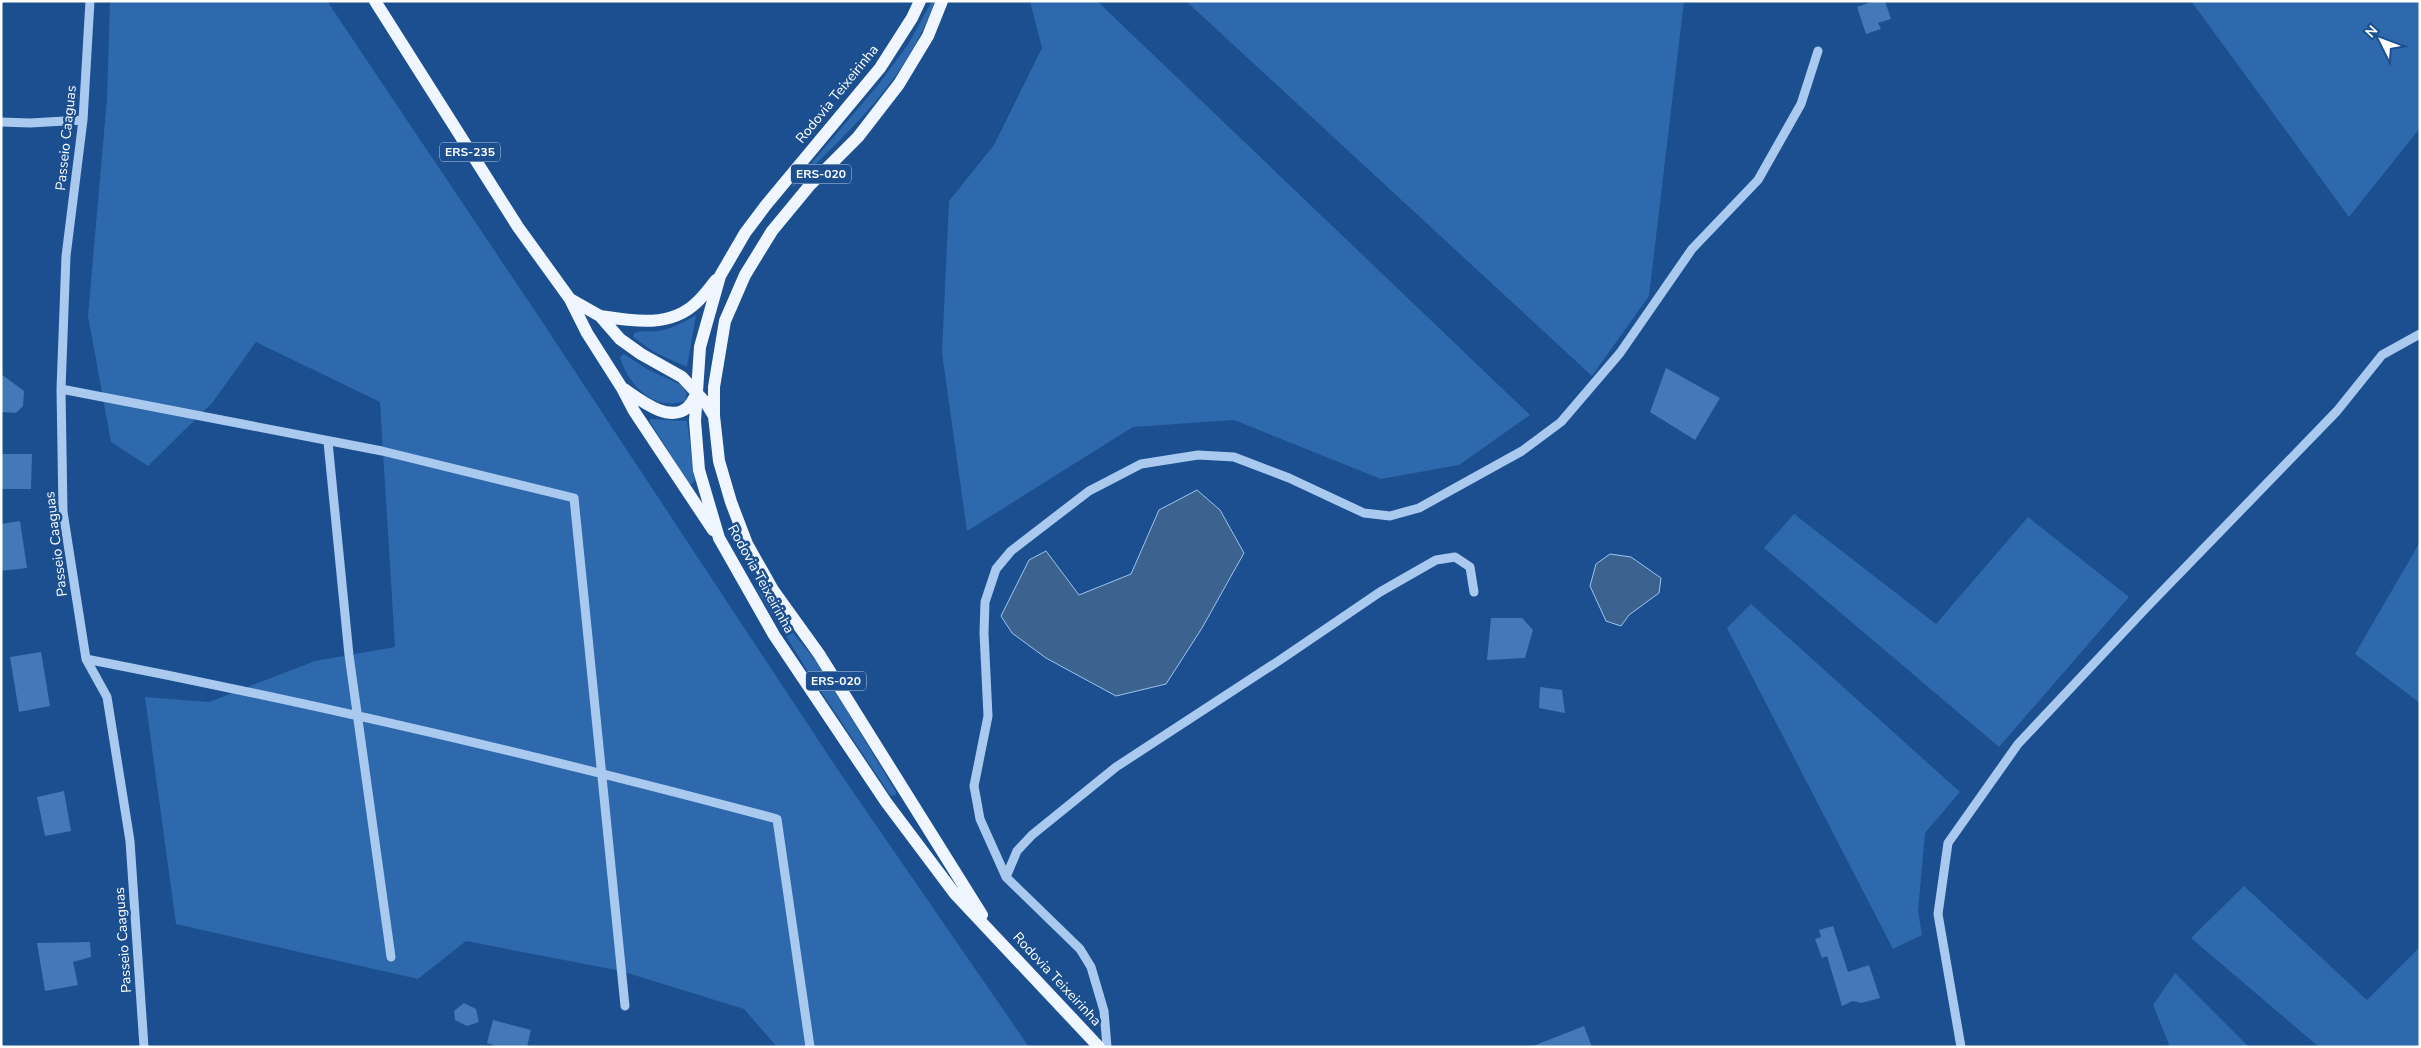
<svg xmlns="http://www.w3.org/2000/svg" width="2421" height="1048" viewBox="0 0 2421 1048" font-family="'Nunito Sans',sans-serif">
  <style>
    .green { fill: #2e69ad }
    .water { fill: #3c6290; stroke: #9cc4f0 }
    .building { fill: #4478b7 }
    .lines { fill: none; stroke-linecap: round; stroke-linejoin: round }
    .minor { stroke: #a9c9ee; stroke-width: 9 }
    .major { stroke: #f0f6ff; stroke-width: 12 }
    .labels { text-anchor: middle; dominant-baseline: central; stroke-width: 5; stroke-linejoin: round; paint-order: stroke }
    .shield { fill: #1b4f8f; stroke: #bbcadd; stroke-width: 1 }
    .shield-label { font-size: 12px; font-weight: bold; fill: #fff }
    .street-label { font-size: 14px; fill: #fff; stroke: #1b4f8f }
  </style>
  <rect width="100%" height="100%" fill="#1b4f8f"/>
  <!-- green -->
  <path class="green" d="M110,1h217l216,322 297,450 189,274h-252l-33,-38 -123,-38 -155,-30 -48,38 -242,-55 -31,-227 64,5 106,-41 80,-14 -15,-245 -124,-60 -44,61 -64,63 -37,-24 -23,-126 19,-218z
    M932,1h3c-30,82 -83,126 -142,186l-1,-1 87,-102 30,-41z
    M1030,1h67l433,414 -71,50 -78,14 -147,-59 -101,7 -166,104 -25,-178 7,-152 45,-56 48,-97z
    M1186,1h498l-35,295 -57,80z
    M2191,1h229v127l-71,89z
    M696,315l-9,52 -33,-15 -21,-15 1,-4c8,-3 16,-1 25,-2 14,-3 25,-9 37,-16z
    M624,354l23,15 34,16 6,8 -2,8c-31,11 -57,-16 -65,-44z
    M650,419l37,2 8,59 -3,4h-3l-39,-62z
    M1794,514l142,110 92,-107 101,80 -130,150 -235,-199z
    M2420,542v161l-65,-49z
    M755,586l65,80 76,126 -1,4 -5,-1 -80,-120z
    M1751,604l209,188 -35,41 -7,78 4,24 -29,14 -166,-321z
    M2244,886l123,114 53,-53v100h-101l-128,-109z
    M2175,973l74,74h-79l-17,-42z"/>
  <!-- water -->
  <path class="water" d="M1197,490l23,20 24,43 -42,75 -36,56 -50,12 -70,-38 -34,-25 -11,-17 28,-56 17,-9 33,44 52,-21 28,-64z
    M1610,554l21,3 30,21 -2,15 -30,22 -8,11 -15,-5 -16,-35 6,-22z"/>
  <!-- building -->
  <path class="building" d="M1874,1h11l6,18 -13,4 3,6 -15,5 -9,-27z
    M1666,368l54,30 -25,42 -45,-28z
    M1,374l23,17 -1,15 -7,7 -15,-1z
    M1,454h31l-1,35h-30z
    M20,521l7,47 -26,3v-47z
    M1491,618h31l11,12 -8,28 -38,2z
    M41,652l9,54 -31,6 -9,-55z
    M1540,687l22,3 3,23 -26,-5z
    M64,791l7,40 -26,5 -8,-39z
    M1833,926l15,46 21,-7 11,33 -19,5 -8,-2 -11,5 -15,-50 -5,2 -7,-19 6,-2 -2,-7z
    M90,942l1,15 -18,5 5,23 -33,6 -8,-48z
    M464,1003l12,6 3,13 -12,4 -12,-6 -1,-9z
    M493,1020l38,10 -4,17h-27l-13,-4z
    M1584,1026l8,21h-58l-1,-1z"/>
  <g class="lines">
    <!-- minor -->
    <path class="minor" d="M90,1l-7,119 -17,136 -5,133 2,123 23,147 21,38 23,144 14,206
      M1,122l29,1 53,-3
      M61,389l321,62 192,47 51,508
      M328,442l21,213 42,302
      M86,659c232,45 463,99 691,160l33,228
      M1006,877l11,-26 15,-16 84,-68 164,-107 100,-68 56,-32 19,-3 15,10 4,25
      M1107,1047l-3,-36 -13,-44 -11,-18 -74,-72 -26,-58 -6,-33 14,-70 -4,-83 1,-31 11,-33 15,-18 78,-60 52,-27 57,-9 36,2 55,21 75,35 26,3 29,-8 103,-57 39,-29 59,-69 72,-104 66,-69 43,-76 17,-53
      M1961,1047l-23,-133 10,-71 70,-99 129,-137 190,-196 45,-56 38,-21"/>
    <!-- major -->
    <path class="major" d="M375,1l143,226 52,72 17,34 35,55 12,23 79,119
      M920,1l-8,17 -32,50 -114,137 -21,28 -25,43 -20,71 -5,74 4,49 20,68 55,97 112,167 69,92 144,153
      M942,1l-14,35 -29,48 -41,53 -48,48 -38,46 -27,44 -20,46 -11,66v29l5,45 12,41 16,42 26,46 46,64 163,261
      M570,299l30,17 20,23 21,15 41,23 24,26 8,13
      M600,316c32,5 70,12 96,-13 8,-7 14,-16 20,-23
      M624,389c16,11 46,35 64,18 4,-4 7,-10 9,-14"/>
  </g>
  <g class="labels">
    <!-- shield labels -->
    <g class="shield">
      <rect x="440" y="142.5" width="60" height="19" rx="4"/>
      <rect x="791" y="164.5" width="60" height="19" rx="4"/>
      <rect x="806" y="671.5" width="60" height="19" rx="4"/>
    </g>
    <g class="shield-label">
      <text x="470" y="152">ERS-235</text>
      <text x="821" y="174">ERS-020</text>
      <text x="836" y="681">ERS-020</text>
    </g>
    <!-- street labels -->
    <g class="street-label">
      <text transform="translate(837 94) rotate(-51)">Rodovia Teixeirinha</text>
      <text transform="translate(66 138) rotate(-84)">Passeio Caaguas</text>
      <text transform="translate(56 544) rotate(-97)">Passeio Caaguas</text>
      <text transform="translate(761 579) rotate(61)">Rodovia Teixeirinha</text>
      <text transform="translate(123 940) rotate(-94)">Passeio Caaguas</text>
      <text transform="translate(1057 979) rotate(47)">Rodovia Teixeirinha</text>
    </g>
  </g>
  <!-- border -->
  <rect width="2421" height="1048" fill="none" stroke="#ffffff" stroke-width="5"/>
  <!-- north arrow -->
  <g transform="translate(2381 40) rotate(312)" stroke="#1b4f8f" stroke-width="4" paint-order="stroke">
  <path d="M0-4L9 19L0 12L-9 19Z" fill="#ffffff"/>
  <text y="-8" font-size="14" font-weight="bold" text-anchor="middle" fill="#ffffff">N</text>
  </g>
</svg>
